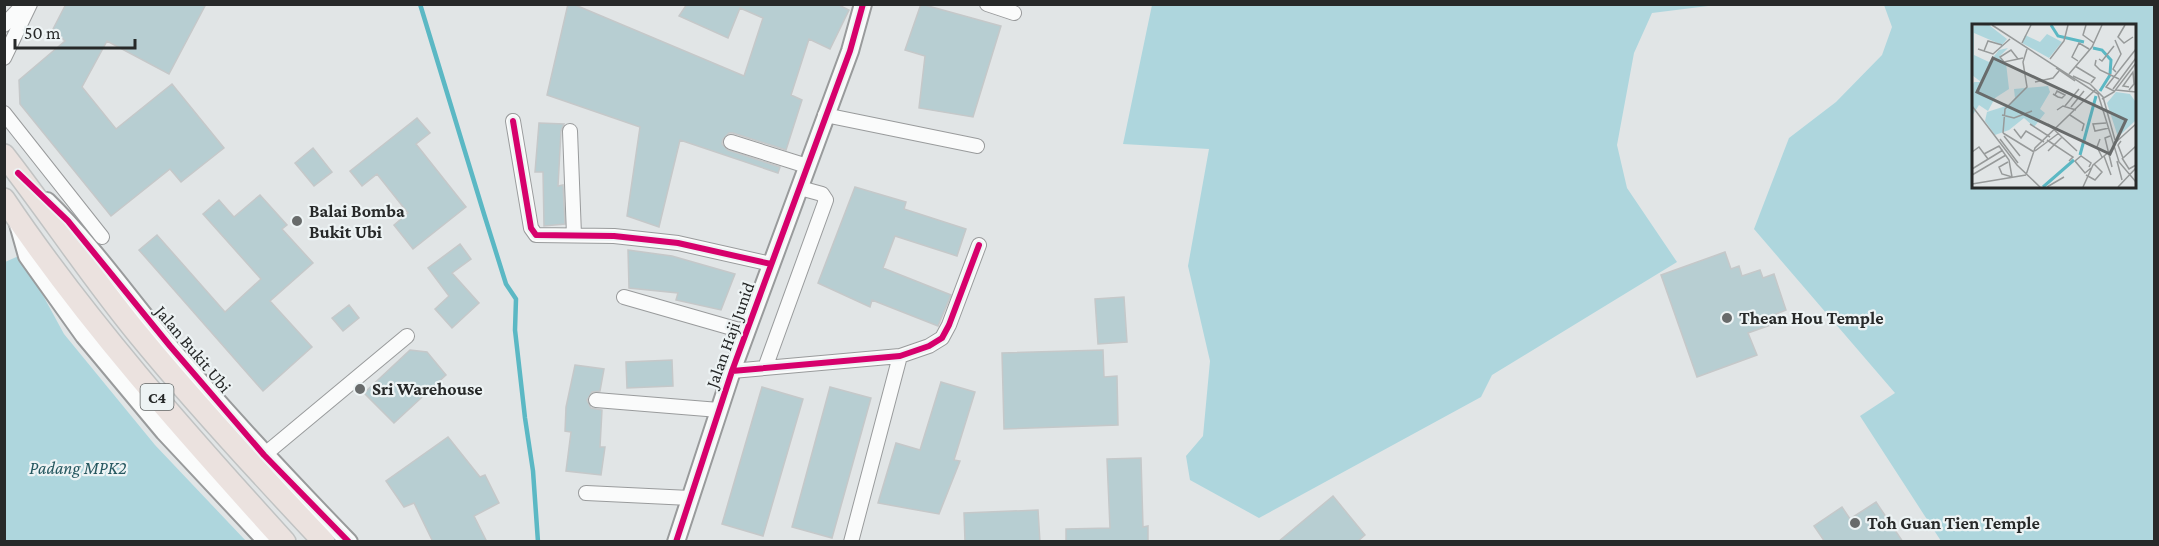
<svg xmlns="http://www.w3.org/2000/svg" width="2159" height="546" viewBox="0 0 2159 546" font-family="'Crimson Pro',serif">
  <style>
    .green { fill: #aed6dd; fill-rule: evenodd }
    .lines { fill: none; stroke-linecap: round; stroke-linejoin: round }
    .stream { stroke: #5bb8c4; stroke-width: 4.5 }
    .building { fill: #b7ced2; stroke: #c5c8c9; stroke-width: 1.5 }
    .minor-casing { stroke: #999b9c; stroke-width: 16 }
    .tertiary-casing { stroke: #999b9c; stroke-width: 20 }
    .primary-casing { stroke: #c1c3c3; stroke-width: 24 }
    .minor { stroke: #fafbfb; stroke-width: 14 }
    .tertiary { stroke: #fafbfb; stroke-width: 16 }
    .primary { stroke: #ebe2df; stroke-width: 21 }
    .cycleway-casing { stroke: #edf3f4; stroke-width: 10 }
    .cycleway { stroke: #d6006c; stroke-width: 6 }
    .poi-dot { fill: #686b6b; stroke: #edf3f4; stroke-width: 2 }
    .labels { text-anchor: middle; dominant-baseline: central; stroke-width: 4.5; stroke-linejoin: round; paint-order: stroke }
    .shield { fill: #edf3f4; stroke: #626666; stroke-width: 1.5 }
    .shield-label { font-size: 16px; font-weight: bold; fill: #272929 }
    .poi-label { font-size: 18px; font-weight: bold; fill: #272929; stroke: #edf3f4; text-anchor: start }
    .street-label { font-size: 18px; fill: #272929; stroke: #edf3f4 }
    .park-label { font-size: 18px; font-style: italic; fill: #265860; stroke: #edf3f4 }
    .inset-river { fill: none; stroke: #5bb8c4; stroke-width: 3 }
    .inset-road { fill: none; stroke: #979a9a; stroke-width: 1.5 }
    .view { fill: #686b6b; fill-opacity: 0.15; stroke: #686b6b; stroke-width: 3 }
    .inset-edge { fill: none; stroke: #272929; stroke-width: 3 }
  </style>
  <rect width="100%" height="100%" fill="#e1e5e6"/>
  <!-- green -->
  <path class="green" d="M1152,5h564l-64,8 -18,40 -17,92 10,43 50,74 -185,113 -11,22 -222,121 -69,-38 -4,-24 17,-20 7,-75 -22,-95 21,-117 -86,-5z
    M1884,5h270v536h-213l-81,-125 35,-23 -141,-164 35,-91 47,-36 46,-47 10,-28zM1973,26h161v160h-161z
    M21,255l43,79 91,111 91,96 -241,1v-280z"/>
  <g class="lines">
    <!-- stream -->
    <path class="stream" d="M420,4l64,210 22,70 10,15 -1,31 10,88 8,53 5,71"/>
  </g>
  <!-- building -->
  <path class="building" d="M66,4h140l-37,70 -62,-33 -25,46 34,42 56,-45 52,64 -43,34 -11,-13 -59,47 -91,-112 -1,-24 46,-39 -12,-12z
    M568,4h5l171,72 19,-58 -23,-10 -12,30 -49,-22 8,-12h150l12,6 -19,39 -21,-10 -18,56 11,5 -16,50 -53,-17h-4l-6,6 -1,5 6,6 52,17 -2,6 -98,-33 -21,87 -32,-11 13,-89 -93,-32z
    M921,4l80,22 -28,91 -54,-9 6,-52 -20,-6z
    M417,118l13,15 -14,11 50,63 -53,42 -19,-24 14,-12 -31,-39 -15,12 -12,-15z
    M539,123l25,1 -3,7 -3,55 5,-1 2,39 -21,2 -1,-54h-8z
    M313,148l19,24 -18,14 -19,-23z
    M855,187l51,15 -2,7 62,20 -9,27 -62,-20 -12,32 68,27 -13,31 -66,-26 -2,7 -52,-24z
    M260,195l27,30 -5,4 31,34 -43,38 42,46 -49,44 -124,-141 18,-15 68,77 36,-33 -58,-65 16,-14 15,17z
    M460,244l11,15 -19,14 27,30 -27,25 -17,-19 14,-13 -21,-28z
    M628,250l44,6 63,18 -14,36 -45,-10 2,-7 -49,-5z
    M1725,252l6,17 8,-3 3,10 18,-6 3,8 11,-4 12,36 -10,4 3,8 -31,11 9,22 -60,22 -36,-102z
    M1124,297l3,45 -29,2 -3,-45z
    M349,305l10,13 -16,13 -11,-13z
    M410,350l17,2 19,23 -52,48 -30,-30z
    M1103,350l1,27 13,-1 1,49 -114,4 -2,-76z
    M672,360l1,26 -46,2 -1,-26z
    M575,365l29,4 -4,22 -8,1 -5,8 4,8 11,2 -2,37h5l-4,28 -35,-4 5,-39 -6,-1 1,-24z
    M941,382l34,10 -21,68 6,1 -21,53 -61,-11 18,-60 24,7z
    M762,387l41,12 -40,137 -41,-12z
    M830,387l41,11 -39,140 -40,-11z
    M448,437l32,40 5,-2 14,28 -25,13 13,26h-54l-19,-39 -10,4 -18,-26z
    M1141,458l2,69 5,-1v16h-82v-13l44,-1 -3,-69z
    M1333,496l32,39 -8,7h-79z
    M1876,502l27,40h-78l-11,-16 28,-19 8,12z
    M1038,510l2,32h-75l-1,-29z"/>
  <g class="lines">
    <!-- minor casing -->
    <g class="minor-casing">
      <path id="minor" d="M987,4l27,9
        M4,25l20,-21
        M4,58l26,-54
        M4,113l98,124
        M825,115l152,31
        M513,121l18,107 5,7 78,1 64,7 93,21
        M570,131l4,104
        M731,142l76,24
        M624,297l122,35
        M765,368l61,-168 -4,-6 -22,-6
        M732,371l168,-15 29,-10 13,-8 7,-13 30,-80
        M596,400l123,10
        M264,455l143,-119
        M586,493l104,5
        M851,542l49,-186"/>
    </g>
    <!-- tertiary casing -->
    <g class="tertiary-casing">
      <path id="tertiary" d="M47,201c45,44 82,97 123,146 57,67 117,131 179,195
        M18,224l9,32 57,80 80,96 103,110
        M676,542l56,-171 118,-320 13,-47"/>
    </g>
    <!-- primary casing -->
    <g class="primary-casing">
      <path id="primary" d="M4,155c46,59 87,122 134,179 59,72 122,140 186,208
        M4,199c82,122 182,234 281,343"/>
    </g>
    <!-- minor -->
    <use href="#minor" class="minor"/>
    <!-- tertiary -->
    <use href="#tertiary" class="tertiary"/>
    <!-- primary -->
    <use href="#primary" class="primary"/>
    <!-- cycleway casing -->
    <g class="cycleway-casing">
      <path id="cycleway" d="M513,121l18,107 5,7 78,1 64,7 93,21
        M18,173l50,48 102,125 94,109 85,87
        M732,371l168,-15 29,-10 13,-8 7,-13 30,-80
        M676,542l56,-171 118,-320 13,-47"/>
    </g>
    <!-- cycleway -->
    <use href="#cycleway" class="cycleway"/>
  </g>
  <!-- markers -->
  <g class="poi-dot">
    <circle cx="297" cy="221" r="6"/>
    <circle cx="1727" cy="318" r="6"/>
    <circle cx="360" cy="389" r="6"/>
    <circle cx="1855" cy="523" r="6"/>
  </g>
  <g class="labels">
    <!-- shield labels -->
    <rect class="shield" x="140.5" y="384" width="33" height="26" rx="4.5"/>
    <g class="shield-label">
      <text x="157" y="397">C4</text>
    </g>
    <!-- poi labels -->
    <g class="poi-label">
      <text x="309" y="211">Balai Bomba<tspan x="309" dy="21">Bukit Ubi</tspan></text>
      <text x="1739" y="318">Thean Hou Temple</text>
      <text x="372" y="389">Sri Warehouse</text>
      <text x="1867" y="523">Toh Guan Tien Temple</text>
    </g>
    <!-- street labels -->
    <g class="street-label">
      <text transform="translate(730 335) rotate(-70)">Jalan Haji Junid</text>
      <text transform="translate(193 349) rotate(50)">Jalan Bukit Ubi</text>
    </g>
    <!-- park labels -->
    <g class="park-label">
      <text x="78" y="468">Padang MPK2</text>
    </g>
  </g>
  <!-- overview -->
  <g transform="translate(1972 24)">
    <rect width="164" height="164" fill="#e1e5e6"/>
    <path d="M17,1l18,14 -5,6 -28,-12v22l15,7 10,-12 9,-2 -9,9 7,6 3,26 -14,9 -7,13 -9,-6 -7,11v-30l2,-4h7l-9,-7v-49zM75,10l15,8 -13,16 -27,-15 3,-8 15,7zM76,62l2,6 -10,17 5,4 -11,14 -10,-9 -15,12 -14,5 -10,-14 2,-9 22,-7 6,-7 -1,-9zM144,68l14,2 5,7v20l-17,16 -11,-34z" fill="#aed6dd"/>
    <path class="inset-river" d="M79,1l7,11 26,6M121,24l9,2 9,10 -1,14M128,67l10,-16M108,131l16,-59M71,163l31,-27"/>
    <path class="inset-road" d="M20,1l106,69 21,68 17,20M114,1l-3,10 11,8M153,1l-7,12 6,6 9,-6M143,16l6,14 -8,15 3,3M50,19l9,-18M6,25l15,5 17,-15M12,27l4,-10 14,4M46,35l-7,-9 -11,7 4,5 19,-4M78,35l14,-18 4,-16M127,35l3,2 12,-15M124,36l-1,5 5,5 19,9M106,37l-6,-4 7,-14 10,6M103,42l20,12 -4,5M84,44l19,13M97,50l23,-27 10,-22M101,52l17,8 13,13 12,43M63,58l18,-4 6,-7M157,63l-6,-1 10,-14 1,12 -5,6M141,65l23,-31M144,66l20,2M142,67l-8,-4 30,-38M81,70l5,3 4,1 3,-3 -8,-4 -2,4M130,75l12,-7 22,-29M0,82l45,59 23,22M93,82l14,-17M99,83l13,-16M85,86l6,-4 13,4M30,91l12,3 18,-7M98,91l14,9 -2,7M134,99l-13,1 2,7 14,-3M58,100l20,13M76,100l29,27M42,105l7,9 5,-7 18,11M31,109l2,-24 22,-22 -4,-25 4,-13M31,109l31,19M32,112l16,20M138,112l-5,2 7,29M28,115l18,24M128,115l-3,8 5,10M75,116l26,17 -4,4M149,117l-3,4 5,13M144,118l20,-18M63,127l24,-18M76,127l14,-14M0,128l7,-5 9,12M12,130l15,-8 10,14 3,17 -10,-3 -3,-7 9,-5M132,132l7,19M150,134l7,11 7,-4M150,135l14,-13M145,137l5,19M117,143l2,-4 -10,-7 -6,5 10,12 6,-5M0,145l31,-19M0,151l34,-20M54,151l9,-27 61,-59M114,151l9,5 7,-8 -8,-8M0,160l54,-9M75,163l17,-10M111,163l10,-22 22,-18M146,163l18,-19"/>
    <path class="view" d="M21,34l133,62 -16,34 -133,-62z"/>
    <rect width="164" height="164" class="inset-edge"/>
  </g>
  <!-- border -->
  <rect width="2159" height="546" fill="none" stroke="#272929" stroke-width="12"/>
  <!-- scale -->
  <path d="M15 39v9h120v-9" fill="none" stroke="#272929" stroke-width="3"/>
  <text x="24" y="39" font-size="18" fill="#272929" stroke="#edf3f4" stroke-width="4.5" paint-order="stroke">50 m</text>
</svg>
